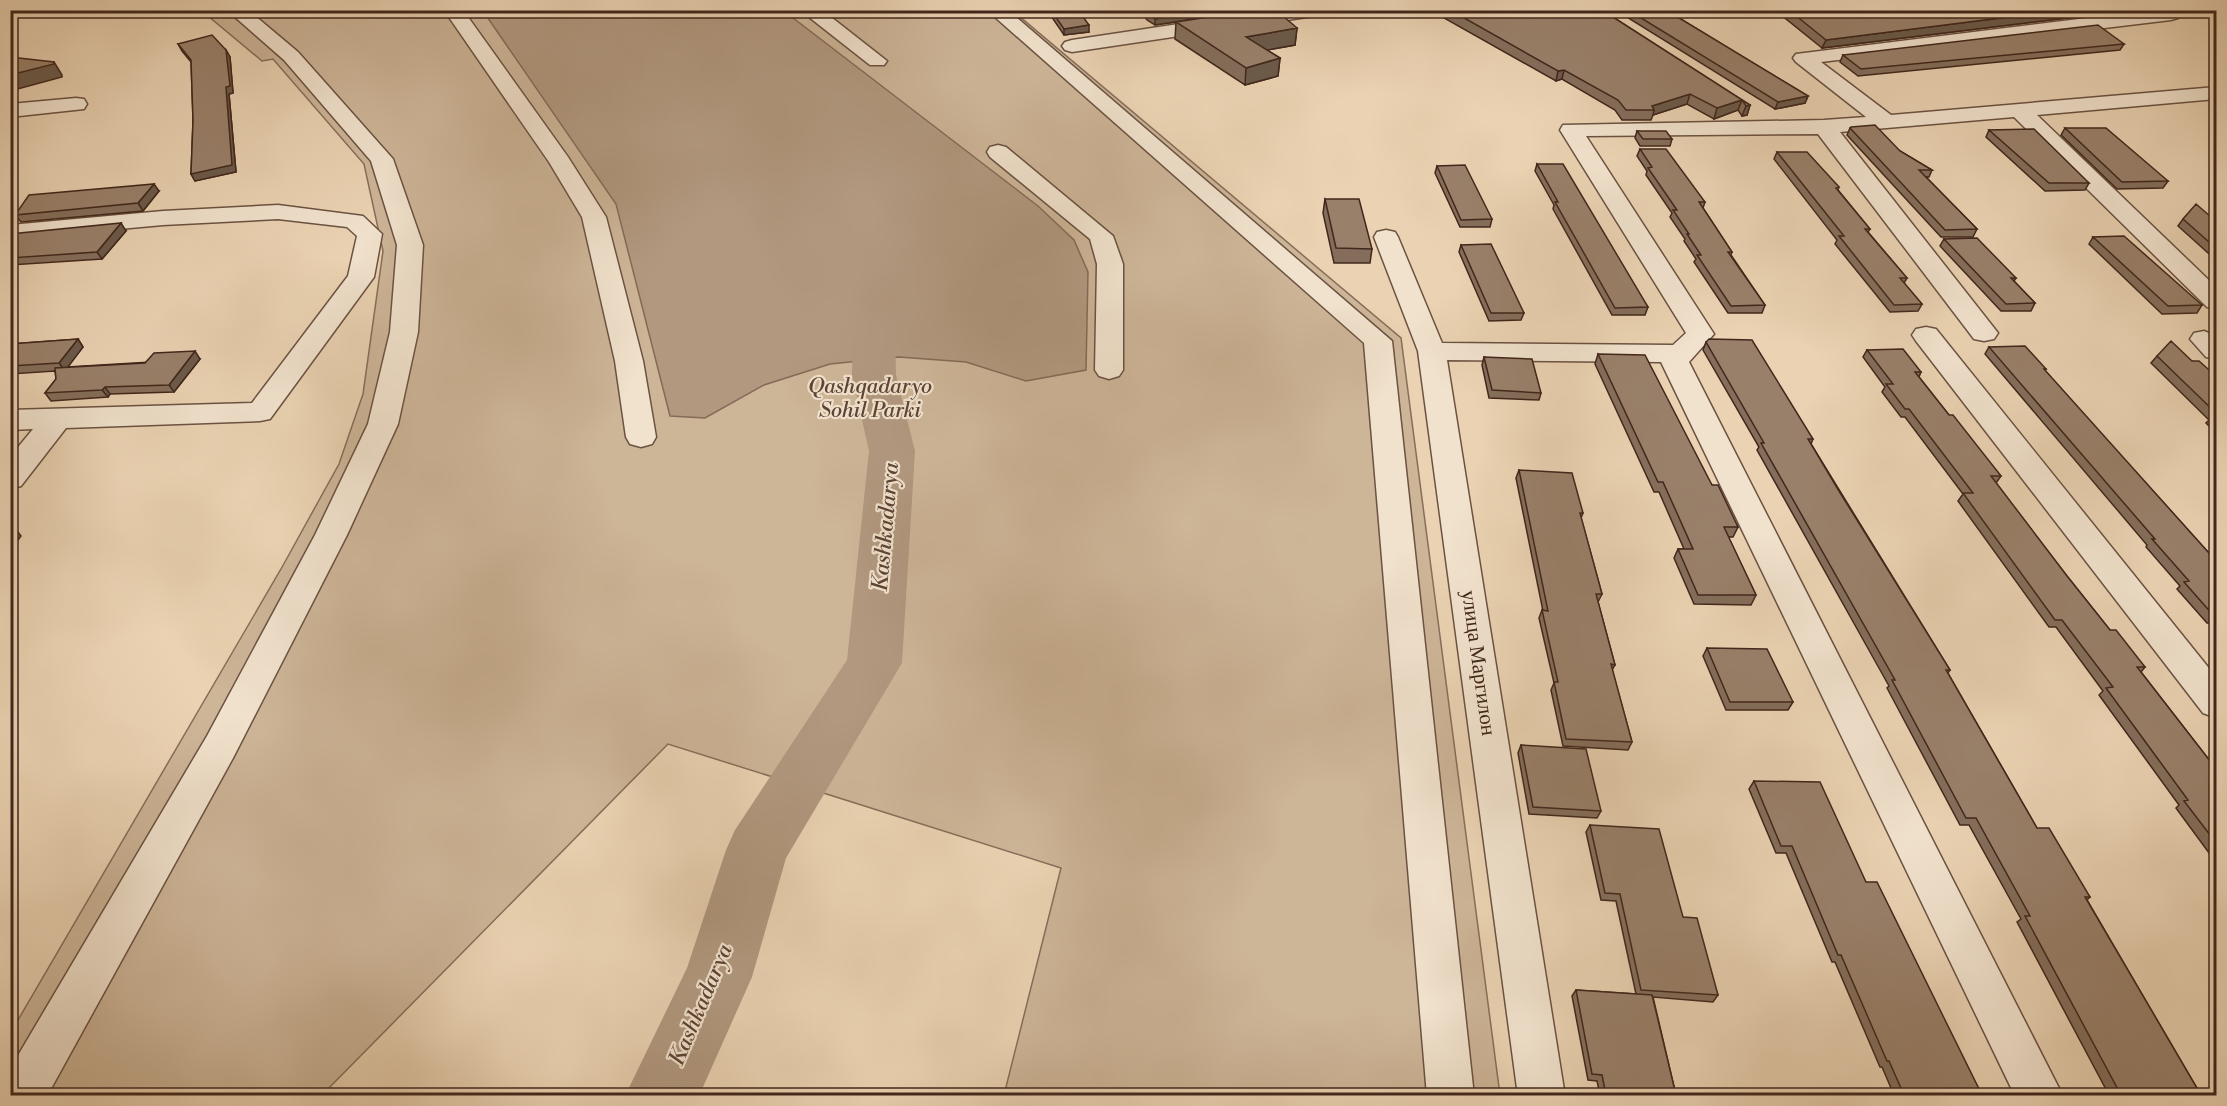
<svg xmlns="http://www.w3.org/2000/svg" width="2227" height="1106" viewBox="0 0 2227 1106" font-family="'Libre Bodoni',serif">
  <style>
    .green { fill: #cdb598; stroke: #876e5a; stroke-width: 1.5 }
    .water { fill: #b1987f; stroke: #846b57; stroke-width: 1.5 }
    .lines { fill: none; stroke-linecap: round; stroke-linejoin: round }
    .river { fill: #b1987f; fill-rule: evenodd }
    .minor-casing { stroke: #6b5242; stroke-width: 3 }
    .minor { fill: #f1e2cd; fill-rule: evenodd }
    .wall { fill: #846e5b; stroke: #41271c; stroke-width: 1.5 }
    .shaded-wall { fill: #6b5a4a; stroke: #41271c; stroke-width: 1.5 }
    .building { fill: #99806a; stroke: #41271c; stroke-width: 1.5 }
    .labels { text-anchor: middle; dominant-baseline: central; stroke-width: 4.5; stroke-linejoin: round; paint-order: stroke }
    .park-label { font-size: 21px; font-style: italic; fill: #5d4335; stroke: #f1e2cd }
    .street-label { font-size: 21px; fill: #41271c; stroke: #f1e2cd }
    .water-label { font-size: 22px; font-style: italic; fill: #5d4335; stroke: #f1e2cd }
  </style>
  <rect width="100%" height="100%" fill="#ead2b2"/>
  <filter id="stains"><feTurbulence type="fractalNoise" baseFrequency=".00333" numOctaves="4"/><feColorMatrix values="0 0 0 0 .2 0 0 0 0 .09 0 0 0 0 .02 0 0 0 .5 -.17"/></filter>
  <radialGradient id="worn" r=".72"><stop offset=".6" stop-color="#630" stop-opacity="0"/><stop offset="1" stop-color="#630" stop-opacity=".3"/></radialGradient>
  <!-- green -->
  <path class="green" d="M202,11h811l388,327 99,757h-496l57,-227 -393,-124 -346,351 -311,1v-64l270,-463 58,-105 24,-70 20,-143 -19,-87 -91,-105 -11,2z"/>
  <!-- water -->
  <path class="water" d="M483,11h301l254,195 36,34 14,32 -2,98 -60,11 -60,-19 -67,-5 -69,7 -66,21 -59,33 -35,-2 -54,-212z"/>
  <g class="lines">
    <!-- river -->
    <path class="river" d="M874,278l14,3 6,9 2,85 19,76 -13,212 -116,195 -34,119 -53,119h-74l62,-128 39,-118 9,-20 112,-170 22,-209 -17,-76 2,-85 6,-9z"/>
    <!-- minor casing -->
    <g class="minor-casing">
      <path id="minor" d="M227,10h21l50,42 95,107 30,86 -5,87 -20,92 -51,111 -114,223 -186,338h-37v-27l197,-333 108,-201 53,-111 22,-92 7,-87 -26,-84 -87,-101z
        M444,10h19l105,147 38,60 37,144 13,76 -4,7 -11,3 -11,-3 -4,-7 -11,-76 -33,-144 -33,-55z
        M800,10h22l65,51 -3,4h-14z
        M987,10h21l384,331 82,755h-47l-63,-753z
        M1272,10h51l-2,4 -7,2 -242,36 -7,-2 -3,-4 3,-4 7,-2z
        M2152,10h26l3,4 -3,4 -7,2 -350,42 70,53 325,-28v12l-179,16 179,172v22l-9,-2 -193,-190 -174,15 158,201 -4,6 -10,2 -10,-2 -156,-205 -232,2 128,198 -25,28 374,734h-48l-354,-734 -214,-2 118,736h-47l-100,-745 -44,-114 3,-5 9,-2 9,2 3,5 44,106 231,2 13,-12 -126,-203 3,-5 261,-5 42,-3 -70,-55 -3,-4 3,-4z
        M76,98l8,1 3,5 -3,5 -74,8v-13z
        M998,145l8,2 107,89 10,28v106l-4,6 -10,3 -10,-3 -4,-6 2,-106 -7,-25 -100,-82 -3,-5 3,-5z
        M278,205l85,11 19,18 -8,43 -104,142 -10,2 -194,7 -45,58 -11,3v-32l23,-28 -23,1v-20l242,-7 96,-127 9,-40 -10,-9 -69,-8 -115,6 -153,14v-14l153,-14z
        M1926,327l10,2 280,348v41l-13,-5 -287,-372 -4,-6 4,-6z
        M2204,331l12,5v23l-10,-2 -16,-18 4,-6z"/>
    </g>
    <!-- minor -->
    <use href="#minor" class="minor"/>
  </g>
  <!-- wall -->
  <path class="wall" d="M1047,10h31l11,22 -25,3z
    M1139,10h114l44,18 -2,17 -28,5 13,8 -2,18 -33,9 -70,-46 1,-17 -21,3 -8,-5z
    M1419,10h183l148,95 -3,10 -5,1 -4,-6 -24,9 -27,-15 -34,11 -2,5h-29l-7,-10 -53,-31 -6,2 -117,-66 -9,2z
    M1627,10h39l142,86 -3,7 -30,6 -150,-93z
    M1775,10h304l-4,7 -253,31z
    M178,44l48,6 4,7 3,36 -4,1 7,78 -41,9 -4,-7 2,-54 -2,-58 -9,-11z
    M2124,44l-4,6 -262,26 -18,-14 3,-7z
    M1850,128l50,23 32,19 -3,7h-3l51,52 -4,8h-32l-94,-102z
    M2065,128l103,53 -5,7 -46,1 -56,-54z
    M1989,130l100,53 -4,7 -40,1 -59,-54z
    M1637,131l35,8 -2,7h-30l-5,-8z
    M1640,149l65,53 -2,6 29,44 -1,3 34,50 -3,8h-34l-34,-51 2,-3 -12,-18 1,-2 -15,-22 2,-4 -26,-38 1,-4 -10,-15z
    M1777,152l62,35 -1,3 32,39 -2,3 39,46 -3,5 18,21 -4,7 -28,1 -55,-68 2,-4 -63,-81z
    M1537,164l111,143 -3,8h-33l-59,-106 1,-4 -19,-34z
    M1437,166l55,53 -2,8h-30l-25,-54z
    M159,191l-16,20 -122,11 -6,-7z
    M1325,199l47,50 -2,14h-36l-11,-50z
    M2183,219l34,3v39l-39,-35z
    M126,231l-24,28 -92,6v-31z
    M2093,237l109,68 -5,8 -35,1 -73,-70z
    M1944,239l72,39 -2,3 21,22 -4,8h-30l-61,-65z
    M1461,245l63,68 -3,7 -32,1 -30,-69z
    M78,339l5,8 -16,20 133,-8 -26,33 -64,2 -2,3 -57,4 -6,-8 11,-14 -1,-8 -45,3v-30z
    M1706,342l107,97 -2,5 139,226 -2,3 89,155 53,69 -3,3 114,195h-92l-92,-173 4,-3 -52,-94h-9l-73,-137 2,-2 -132,-236 2,-3 -56,-97z
    M1989,347l57,22 -1,2 172,191v67l-5,-6h-5l-30,-34 3,-3 -34,-39 1,-2 -162,-191z
    M1867,350l54,22 -2,5 30,38 52,61 -5,7 71,93 43,54 35,37 -4,5 76,98v99l-4,-5 2,-3 -39,-53 3,-3 -80,-110 4,-4 -47,-64h-7l-91,-126 5,-7 -58,-77h-4l-19,-25 3,-5 -22,-30z
    M1598,354l114,131 26,42 -5,10h-5l28,58 -5,10 -57,-1 -20,-46 4,-9h6l-25,-57h-5l-59,-128z
    M2157,356l35,5 25,16v57l-11,-11 3,-3 -58,-57z
    M1484,357l57,36 -2,7 -50,-2 -7,-33z
    M1519,470l64,43 -2,5 21,76 -4,8 17,63 -3,5 20,72 -4,8 -65,-4 -12,-56 3,-7 -15,-65 3,-8 1,1 -27,-133z
    M1707,648l86,54 -5,8h-62l-23,-54z
    M1521,745l80,66 -4,7 -68,-4 -11,-61z
    M1754,781l112,101 116,213h-88l-12,-28h-2l-45,-105h-3l-46,-109h-10l-27,-64z
    M1590,825l93,92 35,78 -5,7 -60,-5 23,98h-76l-3,-14 -9,-1 -16,-84 4,-6 60,4 -20,-93 -15,-1 -15,-68z"/>
  <!-- shaded-wall -->
  <path class="shaded-wall" d="M1211,10h42l-98,15v-6z
    M1431,10h9l-1,5 -9,2z
    M2063,10h16l-4,7 -253,31 4,-8z
    M1089,25v7l-25,3v-6z
    M1297,28l-2,17 -50,9 1,-17z
    M226,50l4,7 3,36 -4,1 7,78 -41,9 -4,-7 35,-87z
    M1280,58l-2,18 -33,9 1,-17z
    M54,62l8,13v2l-52,14v-16z
    M1564,70l-2,9 -6,2 2,-10z
    M1690,94l-3,10 -34,11 1,-5 -2,-4z
    M1808,96l-3,7 -30,6 3,-7z
    M1742,100l-4,10 -24,9 3,-11z
    M1750,105l-3,10 -5,1 4,-10z
    M154,184l5,7 -16,20 -5,-8z
    M121,223l5,8 -24,28 -5,-7z
    M78,339l5,8 -18,24 -6,-8z
    M195,351l5,8 -26,33 -5,-7z
    M105,387l5,7 -2,3 -6,-7z
    M15,528l6,8 -11,15v-17z"/>
  <!-- building -->
  <path class="building" d="M1051,10h27l11,15 -25,4z
    M1145,10h66l-56,9 -8,-5z
    M1254,10h22l21,18 -51,9 34,21 -34,10 -70,-46z
    M1450,10h152l148,95 -4,1 -4,-6 -25,8 -27,-14 -38,12 2,4h-28l-8,-10 -54,-30 -6,1z
    M1628,10h38l142,86 -30,6z
    M1789,10h274l-237,30z
    M2098,25l26,19 -263,25 -18,-14z
    M212,35l14,15 4,36 -4,1 6,78 -41,9 2,-54 -2,-60 -13,-16z
    M10,57l44,5v2l-44,11z
    M1875,125l25,26 32,19h-13l58,59 -32,1 -95,-102 1,-1z
    M2065,128h41l62,53 -46,1z
    M2034,129l55,54h-40l-60,-53z
    M1637,131h29l6,8h-29z
    M1640,149h26l39,53h-6l33,50h-4l37,53 -34,1 -34,-51h4l-14,-21h2l-16,-24h4l-29,-42 4,-1z
    M1777,152h30l32,35 -3,1 34,41h-5l42,49h-7l22,26 -28,1 -55,-69h5z
    M1537,164h26l85,143 -33,1 -60,-106h3z
    M1465,165l27,54 -31,1 -24,-54z
    M154,184l-16,19 -123,12 14,-20z
    M1325,199h34l13,50 -36,-1z
    M2196,204l21,18v27l-34,-30z
    M121,223l-24,29 -87,6v-24z
    M2124,236l78,69 -34,1 -75,-69z
    M1977,238l39,40h-5l24,25 -29,1 -62,-65z
    M1491,244l33,69h-33l-30,-68z
    M78,339l-19,24 -49,3v-22z
    M1709,339l43,1 61,99h-5l31,52 111,179h-4l91,158h12l41,69h-5l116,198h-80l-96,-179h5l-54,-98h-10l-74,-138h3l-134,-237h3l-58,-101z
    M2171,341l21,20h7l18,16v37l-60,-58z
    M2025,346l21,23h-2l173,193v54h-3l-30,-34 5,-1 -37,-42h3l-166,-192z
    M1903,349l18,23h-6l34,43h4l48,61h-10l76,100 43,54h6l29,37h-8l80,103v74l-33,-43 4,-1 -82,-112 7,-1 -51,-67h-7l-92,-127h10l-64,-84h-4l-19,-25h7l-26,-34z
    M195,351l-26,34 -64,2 -3,3 -57,3 11,-14 -1,-11 90,-5 9,-10z
    M1598,354l47,1 67,130h6l20,42h-14l32,68h-58l-20,-46h15l-30,-67h-5z
    M1484,357l48,2 9,34 -49,-3z
    M1519,470l53,3 11,40h-3l22,81h-6l19,71 -4,-1 21,78 -66,-3 -12,-57h4l-16,-72 6,1z
    M1707,648l60,1 26,53h-63z
    M1521,745l65,4 15,62 -68,-4z
    M1754,781l66,1 46,100h11l105,213h-78l-15,-34h-2l-46,-106h-3l-46,-109h-11z
    M1590,825l69,4 24,88 14,1 21,77 -77,-5 -21,-96 -15,-1z
    M1576,990l76,5 24,100h-70l-4,-20 -10,-1z"/>
  <g class="labels">
    <!-- park labels -->
    <g class="park-label">
      <text x="870" y="387">Qashqadaryo<tspan x="870" dy="24">Sohil Parki</tspan></text>
    </g>
    <!-- street labels -->
    <g class="street-label">
      <text transform="translate(1478 663) rotate(82)">улица Маргилон</text>
    </g>
    <!-- water labels -->
    <g class="water-label">
      <text transform="translate(886 527) rotate(-85)">Kashkadarya</text>
      <text transform="translate(701 1005) rotate(-67)">Kashkadarya</text>
    </g>
  </g>
  <!-- margin -->
  <rect width="2227" height="1106" fill="none" stroke="#ead2b2" stroke-width="36"/>
  <rect x="12" y="12" width="2203" height="1082" fill="none" stroke="#41271c" stroke-width="3"/>
  <rect x="18" y="18" width="2191" height="1070" fill="none" stroke="#41271c" stroke-width="1.5"/>
  <rect width="100%" height="100%" filter="url(#stains)"/>
  <rect width="100%" height="100%" fill="url(#worn)"/>
</svg>
